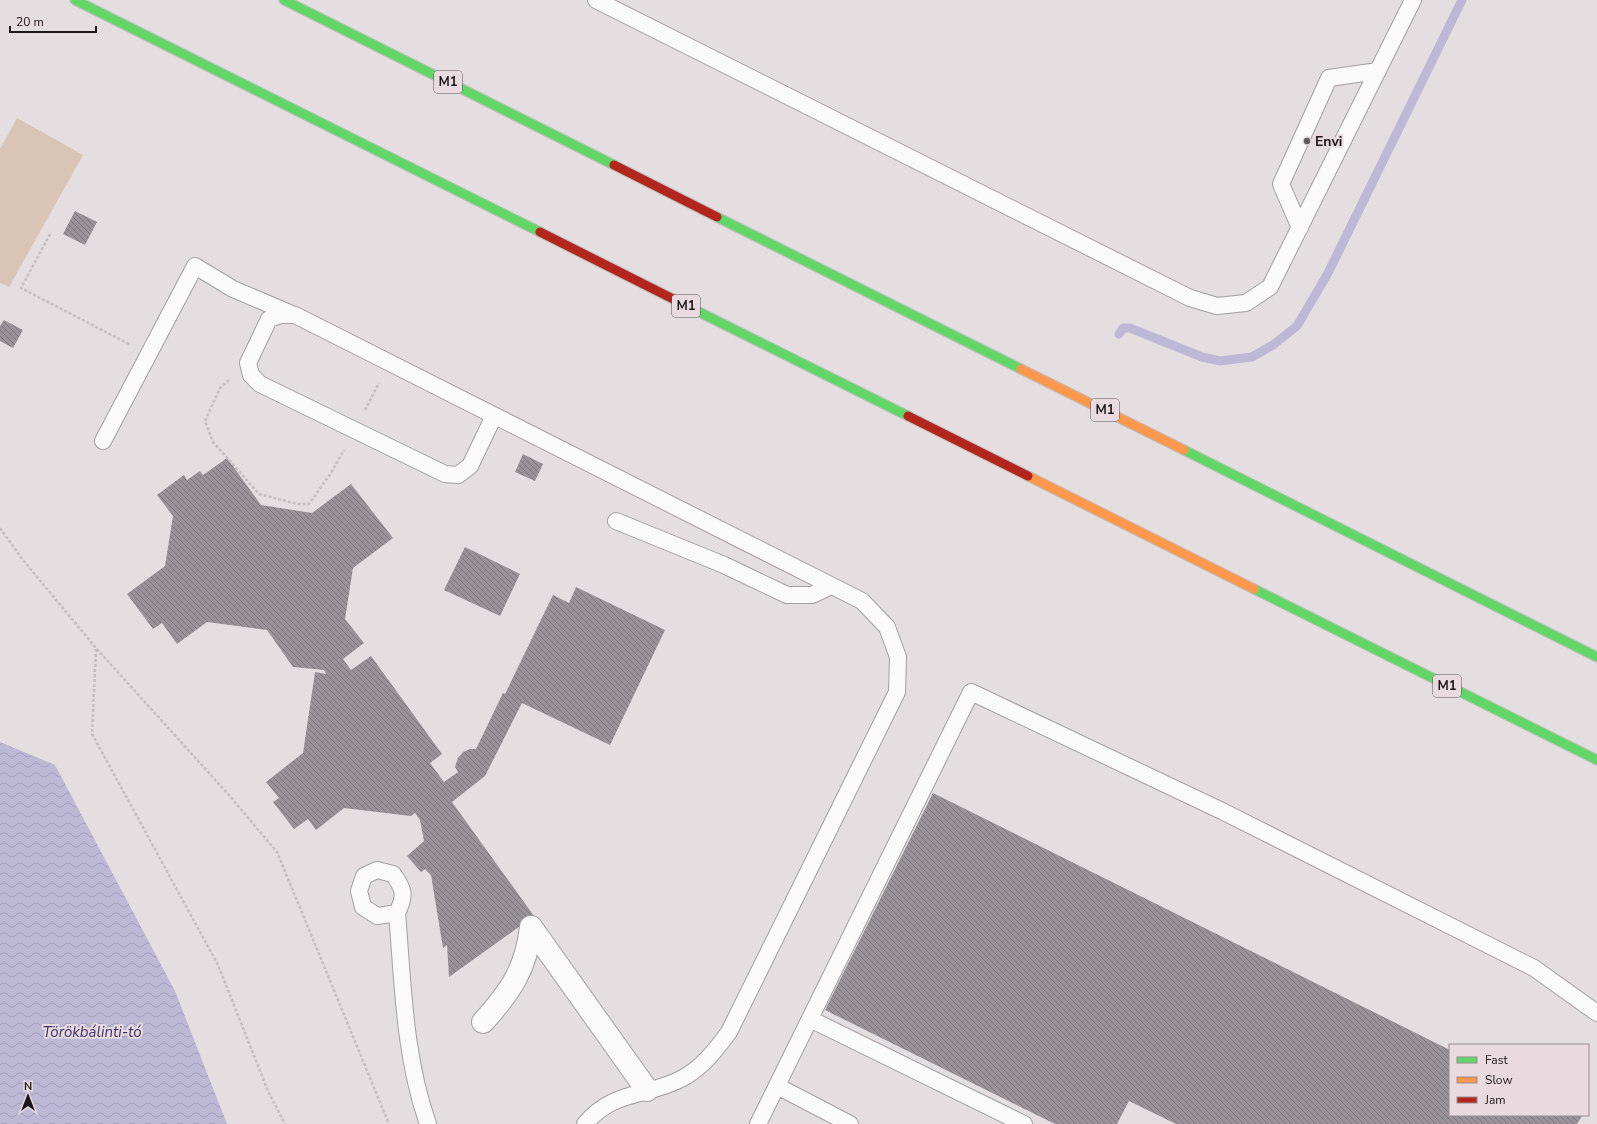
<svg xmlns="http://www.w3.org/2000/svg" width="1597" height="1124" viewBox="0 0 1597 1124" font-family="'Nunito Sans',sans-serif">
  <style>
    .pitch { fill: #d9c4b5 }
    .water { fill: url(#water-waves) }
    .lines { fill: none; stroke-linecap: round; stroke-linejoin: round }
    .stream { stroke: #beb8d7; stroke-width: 9 }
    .building { fill: url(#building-back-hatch) }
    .lane-casing { stroke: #a49ea0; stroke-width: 18 }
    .street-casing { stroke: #a49ea0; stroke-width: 24 }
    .fast-casing { stroke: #bfbcbd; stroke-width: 11 }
    .slow-casing { stroke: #bfbcbd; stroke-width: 11 }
    .jam-casing { stroke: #bfbcbd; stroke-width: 11 }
    .path { stroke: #c3bfc1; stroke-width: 2.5; stroke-dasharray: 3 2; stroke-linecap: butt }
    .lane { stroke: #fbfafa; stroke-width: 16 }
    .street { stroke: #fbfafa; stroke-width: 22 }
    .fast { stroke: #63d668; stroke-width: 9 }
    .slow { stroke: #ff974d; stroke-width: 9 }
    .jam { stroke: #b3261e; stroke-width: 9 }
    .poi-dot { fill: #615c5e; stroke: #e8dadf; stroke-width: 1.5 }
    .labels { text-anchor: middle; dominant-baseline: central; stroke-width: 4; stroke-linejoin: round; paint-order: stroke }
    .shield { fill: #e8dadf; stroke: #585154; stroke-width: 1 }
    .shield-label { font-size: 13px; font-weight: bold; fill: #1b1618 }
    .poi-label { font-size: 14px; font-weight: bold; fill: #1b1618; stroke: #e8dadf; text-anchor: start }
    .water-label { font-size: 15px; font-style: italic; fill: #3e346a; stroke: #e8dadf }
  </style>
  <defs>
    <pattern id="water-waves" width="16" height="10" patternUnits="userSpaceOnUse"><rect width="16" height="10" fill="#beb8d7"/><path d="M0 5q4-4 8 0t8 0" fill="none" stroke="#a39db8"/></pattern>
    <pattern id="building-back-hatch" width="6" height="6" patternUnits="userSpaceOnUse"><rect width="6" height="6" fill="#9a9299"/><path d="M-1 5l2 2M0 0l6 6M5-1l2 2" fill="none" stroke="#7d767c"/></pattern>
  </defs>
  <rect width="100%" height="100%" fill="#e4dee0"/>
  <!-- pitch -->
  <path class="pitch" d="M17,118l66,37 -74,132 -9,-4v-134z"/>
  <!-- water -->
  <path class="water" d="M0,742l55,23 120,226 52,133h-227z"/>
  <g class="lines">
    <!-- stream -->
    <path class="stream" d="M1119,334l4,-6h7l72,29 18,4 32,-4 21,-12 24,-19 31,-53 134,-273"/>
  </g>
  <!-- building -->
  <path class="building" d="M75,211l22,11 -12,23 -22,-11z
    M4,320l19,10 -10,18 -13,-7v-15z
    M523,454l20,10 -8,17 -20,-9z
    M227,458l34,47 51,8 39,-29 42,54 -40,30 -8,51 19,24 -21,16 8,11 20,-14 71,98 -12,9 14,19 14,-10 -3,-5 3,-9 5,-6 7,-3h6l27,-56 2,1 48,-99 16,8 7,-16 89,43 -55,115 -88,-42 -37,73 -33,26 82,114 -85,61 -2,-32 -4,3 -12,-73 -6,-6 -4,3 -14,-16 17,-15 -4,-21 -5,-7 -4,3 -67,-8 -28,22 -8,-11 -14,10 -21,-27 6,-4 -13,-16 37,-29 12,-81 11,2 -2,-4 -31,-3 -26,-37 -60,-8 -30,22 -15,-21 -9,6 -26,-35 38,-28 8,-50 -16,-21 27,-20 3,5 13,-9 3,4z
    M465,547l55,27 -20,42 -56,-26z
    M933,793l517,257v65h130l2,1 -5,8h-401l-47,-23 -12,23h-62l-230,-114z"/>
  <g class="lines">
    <!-- lane casing -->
    <g class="lane-casing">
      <path id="lane" d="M596,0l594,298 27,8 29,-3 24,-16 143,-287
        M1300,228l-19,-44 48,-106 49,-7
        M494,416l-24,50 -12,9 -13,-1 -185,-90 -9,-9 -3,-12 21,-44 12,-4h14l567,286 25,26 11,30 -1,35 -168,340c-14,19 -27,36 -48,47 -35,18 -68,11 -96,45
        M103,441l92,-175 38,23 59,25
        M616,521l108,44 63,30h25l19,-9
        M397,913l-20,3 -14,-9 -4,-16 5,-15 13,-6 16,4c11,15 13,21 4,39 6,71 7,143 31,211
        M810,1019l214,105
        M777,1086l73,38
        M758,1124l213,-432 251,119 312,157 63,45"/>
    </g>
    <!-- street casing -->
    <g class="street-casing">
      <path id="street" d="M531,927l116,163
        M483,1022c28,-31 43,-53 48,-95"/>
    </g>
    <!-- fast casing -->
    <g class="fast-casing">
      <path id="fast" d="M75,0l465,232
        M284,0l330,165
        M717,217l304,152
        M691,308l217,108
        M1184,450l413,207
        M1254,589l343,171"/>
    </g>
    <!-- slow casing -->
    <g class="slow-casing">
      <path id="slow" d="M1021,369l163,81
        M1028,476l226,113"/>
    </g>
    <!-- jam casing -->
    <g class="jam-casing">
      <path id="jam" d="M614,165l103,52
        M540,232l151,76
        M908,416l120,60"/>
    </g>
    <!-- path -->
    <path class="path" d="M50,234l-29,54 108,56
      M229,380l-9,8 -15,33 8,21 46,52 38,10h12l22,-31 13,-23
      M365,410l14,-27
      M0,528l23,32 73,88 132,146 49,58 112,272
      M96,649l-4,85 126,231 50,126 17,33"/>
    <!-- lane -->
    <use href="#lane" class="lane"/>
    <!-- street -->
    <use href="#street" class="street"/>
    <!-- fast -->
    <use href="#fast" class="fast"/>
    <!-- slow -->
    <use href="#slow" class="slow"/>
    <!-- jam -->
    <use href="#jam" class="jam"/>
  </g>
  <!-- markers -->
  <circle class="poi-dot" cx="1307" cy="141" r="4"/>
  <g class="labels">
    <!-- shield labels -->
    <g class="shield">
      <rect x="434" y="71" width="28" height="22" rx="3"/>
      <rect x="672" y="295" width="28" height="22" rx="3"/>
      <rect x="1091" y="399" width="28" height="22" rx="3"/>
      <rect x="1433" y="675" width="28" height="22" rx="3"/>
    </g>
    <g class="shield-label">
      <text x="448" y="82">M1</text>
      <text x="686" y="306">M1</text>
      <text x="1105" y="410">M1</text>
      <text x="1447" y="686">M1</text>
    </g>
    <!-- poi labels -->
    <g class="poi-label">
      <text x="1315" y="141">Envi</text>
    </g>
    <!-- water labels -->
    <g class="water-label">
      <text x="92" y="1032">Törökbálinti-tó</text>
    </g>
  </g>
  <!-- legend -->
  <rect x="1449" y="1044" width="140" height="72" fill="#e8dadf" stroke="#968c8f"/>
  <rect x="1457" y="1057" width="20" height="6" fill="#63d668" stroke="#968c8f"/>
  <text x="1485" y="1064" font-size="12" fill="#1b1618">Fast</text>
  <rect x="1457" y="1077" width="20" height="6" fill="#ff974d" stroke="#968c8f"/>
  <text x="1485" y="1084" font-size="12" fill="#1b1618">Slow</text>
  <rect x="1457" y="1097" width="20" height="6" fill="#b3261e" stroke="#968c8f"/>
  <text x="1485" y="1104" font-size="12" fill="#1b1618">Jam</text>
  <!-- north arrow -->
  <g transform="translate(28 1096)" stroke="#e8dadf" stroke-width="3" paint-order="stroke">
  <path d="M0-3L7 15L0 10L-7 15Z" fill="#1b1618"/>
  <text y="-6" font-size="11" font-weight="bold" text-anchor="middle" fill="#1b1618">N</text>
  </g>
  <!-- scale -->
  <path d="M10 26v6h86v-6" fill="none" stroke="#1b1618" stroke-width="2"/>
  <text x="16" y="26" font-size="12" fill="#1b1618" stroke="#e8dadf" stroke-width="3" paint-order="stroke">20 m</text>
</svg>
